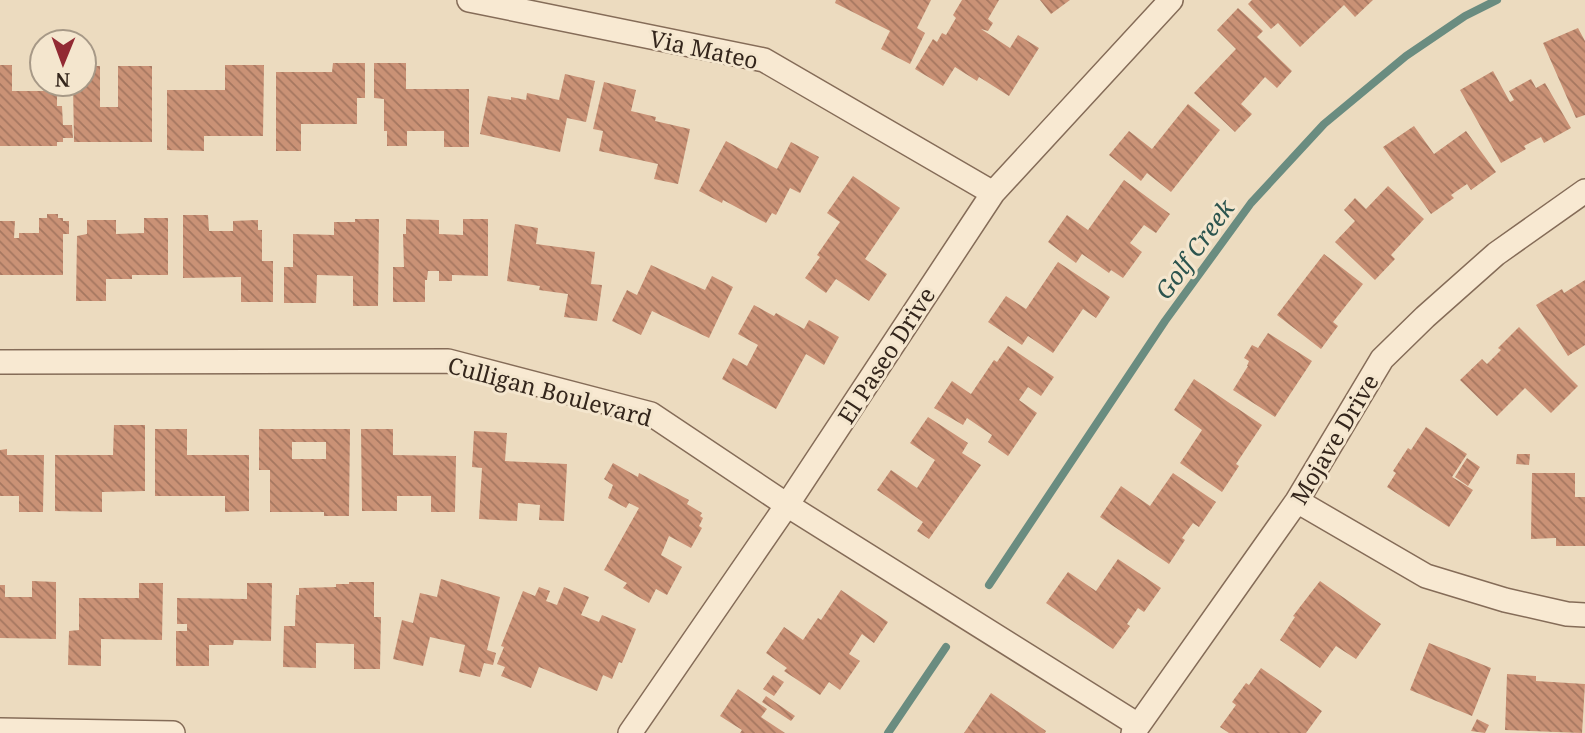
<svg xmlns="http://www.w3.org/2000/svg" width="1585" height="733" viewBox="0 0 1585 733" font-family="'Noto Serif',serif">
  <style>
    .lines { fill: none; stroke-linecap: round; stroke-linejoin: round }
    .stream { stroke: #6a8c80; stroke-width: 8 }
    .building { fill: url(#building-back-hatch); fill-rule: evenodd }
    .street-casing { stroke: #856c58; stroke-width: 26 }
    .street { stroke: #f8e9d2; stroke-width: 23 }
    .labels { text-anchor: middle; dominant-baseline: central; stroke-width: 6; stroke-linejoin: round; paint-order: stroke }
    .street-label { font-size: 23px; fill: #34261c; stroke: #f4e6ce }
    .water-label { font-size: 24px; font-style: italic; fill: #2c544e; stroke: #f4e6ce }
  </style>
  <defs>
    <pattern id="building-back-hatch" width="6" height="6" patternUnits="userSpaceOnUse" patternTransform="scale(1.75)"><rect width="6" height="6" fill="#ca9276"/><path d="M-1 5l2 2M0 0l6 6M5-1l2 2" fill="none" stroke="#a57760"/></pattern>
  </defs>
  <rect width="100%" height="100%" fill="#ecdbbf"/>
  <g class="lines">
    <!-- stream -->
    <path class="stream" d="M989,585l176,-264 86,-118 73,-79 82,-68 59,-40 32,-16
      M888,733l58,-86"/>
  </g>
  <!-- building -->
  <path class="building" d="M836,0h95l-14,28 8,5 -15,31 -29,-15 9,-18 -55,-28z
    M962,0h37l-11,19 5,4 -5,8 -7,-2 29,19 8,-13 21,13 -30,48 -30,-19 -2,4 -22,-14 -12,19 -28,-17 18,-30 4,3 5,-9 4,2 10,-17 -3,-3z
    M1040,0h30l-19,14z
    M1252,0h121l-18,17 -11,-12 -44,42 -22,-24 -7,6 -23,-25z
    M1238,8l25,23 -6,6 35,34 -15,17 -12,-11 -24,27 11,10 -17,18 -41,-39 42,-44 -19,-19z
    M1578,28l7,13v74l-9,3 -33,-75z
    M333,63h32v35h-8v26h-56v27h-25v-79h56z
    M374,63h32v26h63v58h-25v-16h-37v15h-20v-15h-3v-32l-10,-1z
    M0,65h12v26h45v15h5l1,19h9l1,13h-10v4h-6v4h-57z
    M225,65h39l-1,71h-59v15l-37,-1v-60h58z
    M84,66h16v41h18v-41h34v76h-78l-1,-58h11z
    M1493,71l17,31 4,-2 -5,-9 22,-12 5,9 9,-5 26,45 -27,15 -3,-6 -17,9 2,3 -25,14 -41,-73z
    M565,74l30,7 -9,41 -19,-4 -7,34 -80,-18 8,-38 23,4v-3l15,3 1,-7 32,7z
    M604,82l32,8 -5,21 25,6 -1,4 35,8 -12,55 -24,-5 4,-15 -59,-13 4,-20 -10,-2z
    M1188,104l32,26 -49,62 -24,-19 -6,8 -32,-26 20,-24 23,18z
    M1414,126l20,28 32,-23 30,41 -25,18 -4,-6 -16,11 3,3 -23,16 -48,-67z
    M726,141l51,28 14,-27 28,15 -19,36 -10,-5 -14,27 -4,-2 -6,10 -43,-23 -1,3 -23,-12z
    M853,176l47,32 -35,51 22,15 -18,27 -33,-22 -10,14 -21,-15 15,-21 -3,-2 23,-33 -13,-9z
    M1124,180l46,34 -14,19 -12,-8 -14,18 12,9 -19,26 -12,-8 -2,3 -27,-19 -6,9 -28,-21 19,-27 21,15z
    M1388,186l36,33 -33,36 4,4 -20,21 -40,-38 20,-21 -11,-11 11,-12 11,11z
    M47,214h11v4h5v3h6v13h-6v41h-63v-54h15l-1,17h5v-5h20v-15h8z
    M183,215h25l1,16h24v-10l25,-1v10h4v31h11v41h-32v-25l-58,1z
    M144,218h24v57h-36v4h-26v22h-30l1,-65 10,-2v-14h29v14l28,-1z
    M355,219h24l-1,87h-25v-30l-36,-1 -1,28h-32v-36h9v-33l41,1v-13h21z
    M406,219l33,1v14l24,1v-16h25v57l-36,-1v6h-13v-10h-11l-1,9h-2v22h-32v-35h11l-1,-33h3z
    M515,224l23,4 -2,16 59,8 -4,32 11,1 -5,36 -33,-4 4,-23 -29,-4 1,-4 -33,-5z
    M1324,254l39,30 -30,38 5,4 -17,23 -44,-34z
    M1058,262l52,35 -14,21 -13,-9 -30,44 -25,-17 -6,9 -34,-23 18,-26 20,13z
    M651,265l54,25 7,-14 21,11 -24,51 -57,-27 -11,24 -29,-14 15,-31 10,5z
    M1585,280v65l-17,11 -32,-51 26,-16 2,4z
    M754,305l20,11 2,-3 28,16 5,-9 30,17 -15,28 -18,-11 -30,55 -54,-30 11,-21 14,8 11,-21 -20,-11z
    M1519,327l59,59 -27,27 -26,-25 -28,28 -37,-36 22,-21 5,5 14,-14 -3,-2z
    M1268,333l44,28 -37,56 -42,-27 15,-24h-1l2,-5 -5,-3 8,-13 6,3z
    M1008,346l46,31 -13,19 -13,-9 -9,13 18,13 -29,43 -20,-14 4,-7 -25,-17 -4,7 -29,-17 18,-27 19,13 23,-34 3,2z
    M1194,379l68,46 -26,39 3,2 -17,26 -42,-29 22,-33 -28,-20z
    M928,417l40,26 -6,10 19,12 -52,74 -12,-8 6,-9 -46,-32 14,-20 26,18 18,-28 -25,-17z
    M114,425h31v66l-43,1v20l-47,-1v-56h58z
    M1426,427l41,27 -15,23 21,13 -24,37 -62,-40 9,-14 -3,-2 15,-23 3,2z
    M155,429h32v26h62v56l-24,1v-16h-70z
    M259,429h91l-1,87h-25v-4h-54v-42h-11zM292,442h34v17h-34z
    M361,429h32v26l63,1 -1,56h-24v-16h-34v15h-35z
    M474,431l33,2 -2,28 62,3 -3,57 -25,-1 1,-15 -22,-2 -1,18 -38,-2 3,-51 -10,-1z
    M7,449v6h37l-1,57h-24v-16h-19v-46z
    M1517,454h13l-1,11 -13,-1z
    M1467,458l13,9 -12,19 -13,-9z
    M613,463l25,14 1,-4 50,27 -2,4 15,9 -2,3 3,2 -4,8 3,2 -11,20 -22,-12 -8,19 21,12 -15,28 -11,-6 -7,14 -26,-15 4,-5 -23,-13 35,-62 -10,-5 -3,5 -18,-10 5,-13 -9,-6z
    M1173,473l43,29 -17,25 -6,-4 -11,15 3,2 -16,24 -69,-47 21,-31 29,20z
    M1532,473h43v24h10v49h-29v-8l-25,1z
    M1118,559l43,29 -17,24 -6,-4 -11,16 3,2 -17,23 -67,-46 22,-31 28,19z
    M441,579l59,18 -13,53 9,3 -3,12 -9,-2 -4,14 -21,-5 6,-27 -35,-8 -7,29 -30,-7 9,-39 11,3 7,-30 17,4z
    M32,581l24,1v57l-56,-1v-53h5v12h27z
    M1320,581l61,43 -25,35 -20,-13 -16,22 -40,-28 15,-23 -2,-1z
    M349,582h25v35h7l-1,52h-26v-25l-38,-1v25l-33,-1 1,-41h11l1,-31h3v-7l37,-1v-3h13z
    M139,583h24l-1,57 -61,-1v27l-33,-1 1,-34 10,-1v-32h60z
    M247,583h25l-1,58 -37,-1 -1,5h-24v21h-33v-35h11v-7h-10v-26l70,1z
    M539,587l11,4 -4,10 11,4 7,-18 25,10 -8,18 18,7 3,-7 34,14 -14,34 -3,-1 -7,17 -9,-4 -6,16 -58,-24 -8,21 -30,-12 4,-9 -8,-3 7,-17 -3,-1 22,-55 12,5z
    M841,590l47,32 -14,21 -12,-9 -13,20 11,7 -20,29 -11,-8 -9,13 -36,-24 3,-3 -21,-15 18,-26 19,13 15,-22 3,2z
    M1429,643l62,25 -19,48 -62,-26z
    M1261,668l61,43 -16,22h-77l-9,-6 16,-22 -4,-3 14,-19 3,2z
    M1507,674l29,2v5l49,3 -3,49 -77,-3z
    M773,675l11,7 -10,14 -11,-7z
    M738,689l29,20 -6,8 24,16h-45l2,-3 -22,-14z
    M991,693l55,38 -1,2h-81z
    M766,696l29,20 -4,5 -29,-19z
    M1477,719l12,6 -4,8 -14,-2z"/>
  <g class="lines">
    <!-- street casing -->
    <g class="street-casing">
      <path id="street" d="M469,0l295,60 229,133
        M0,362l448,-1 203,53 136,91 351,220
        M1297,501l129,75 79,24 62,14 18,1
        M0,730l173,3
        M630,733l157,-228 206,-312 178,-193
        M1133,733l164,-232 85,-142 43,-42 71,-63 89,-63"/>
    </g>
    <!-- street -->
    <use href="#street" class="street"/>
  </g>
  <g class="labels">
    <!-- street labels -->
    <g class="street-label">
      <text transform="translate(704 49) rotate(12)">Via Mateo</text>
      <text transform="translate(886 355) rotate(-57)">El Paseo Drive</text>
      <text transform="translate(550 391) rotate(15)">Culligan Boulevard</text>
      <text transform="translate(1334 439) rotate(-59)">Mojave Drive</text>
    </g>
    <!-- water labels -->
    <g class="water-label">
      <text transform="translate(1194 249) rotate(-54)">Golf Creek</text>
    </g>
  </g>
  <!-- north arrow -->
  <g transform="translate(63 63) rotate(181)"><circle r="33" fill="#f4e6ce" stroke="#a79987" stroke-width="2"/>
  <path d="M0-5L12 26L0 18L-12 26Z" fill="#922a33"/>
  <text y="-10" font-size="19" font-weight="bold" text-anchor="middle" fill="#34261c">N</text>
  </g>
</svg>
